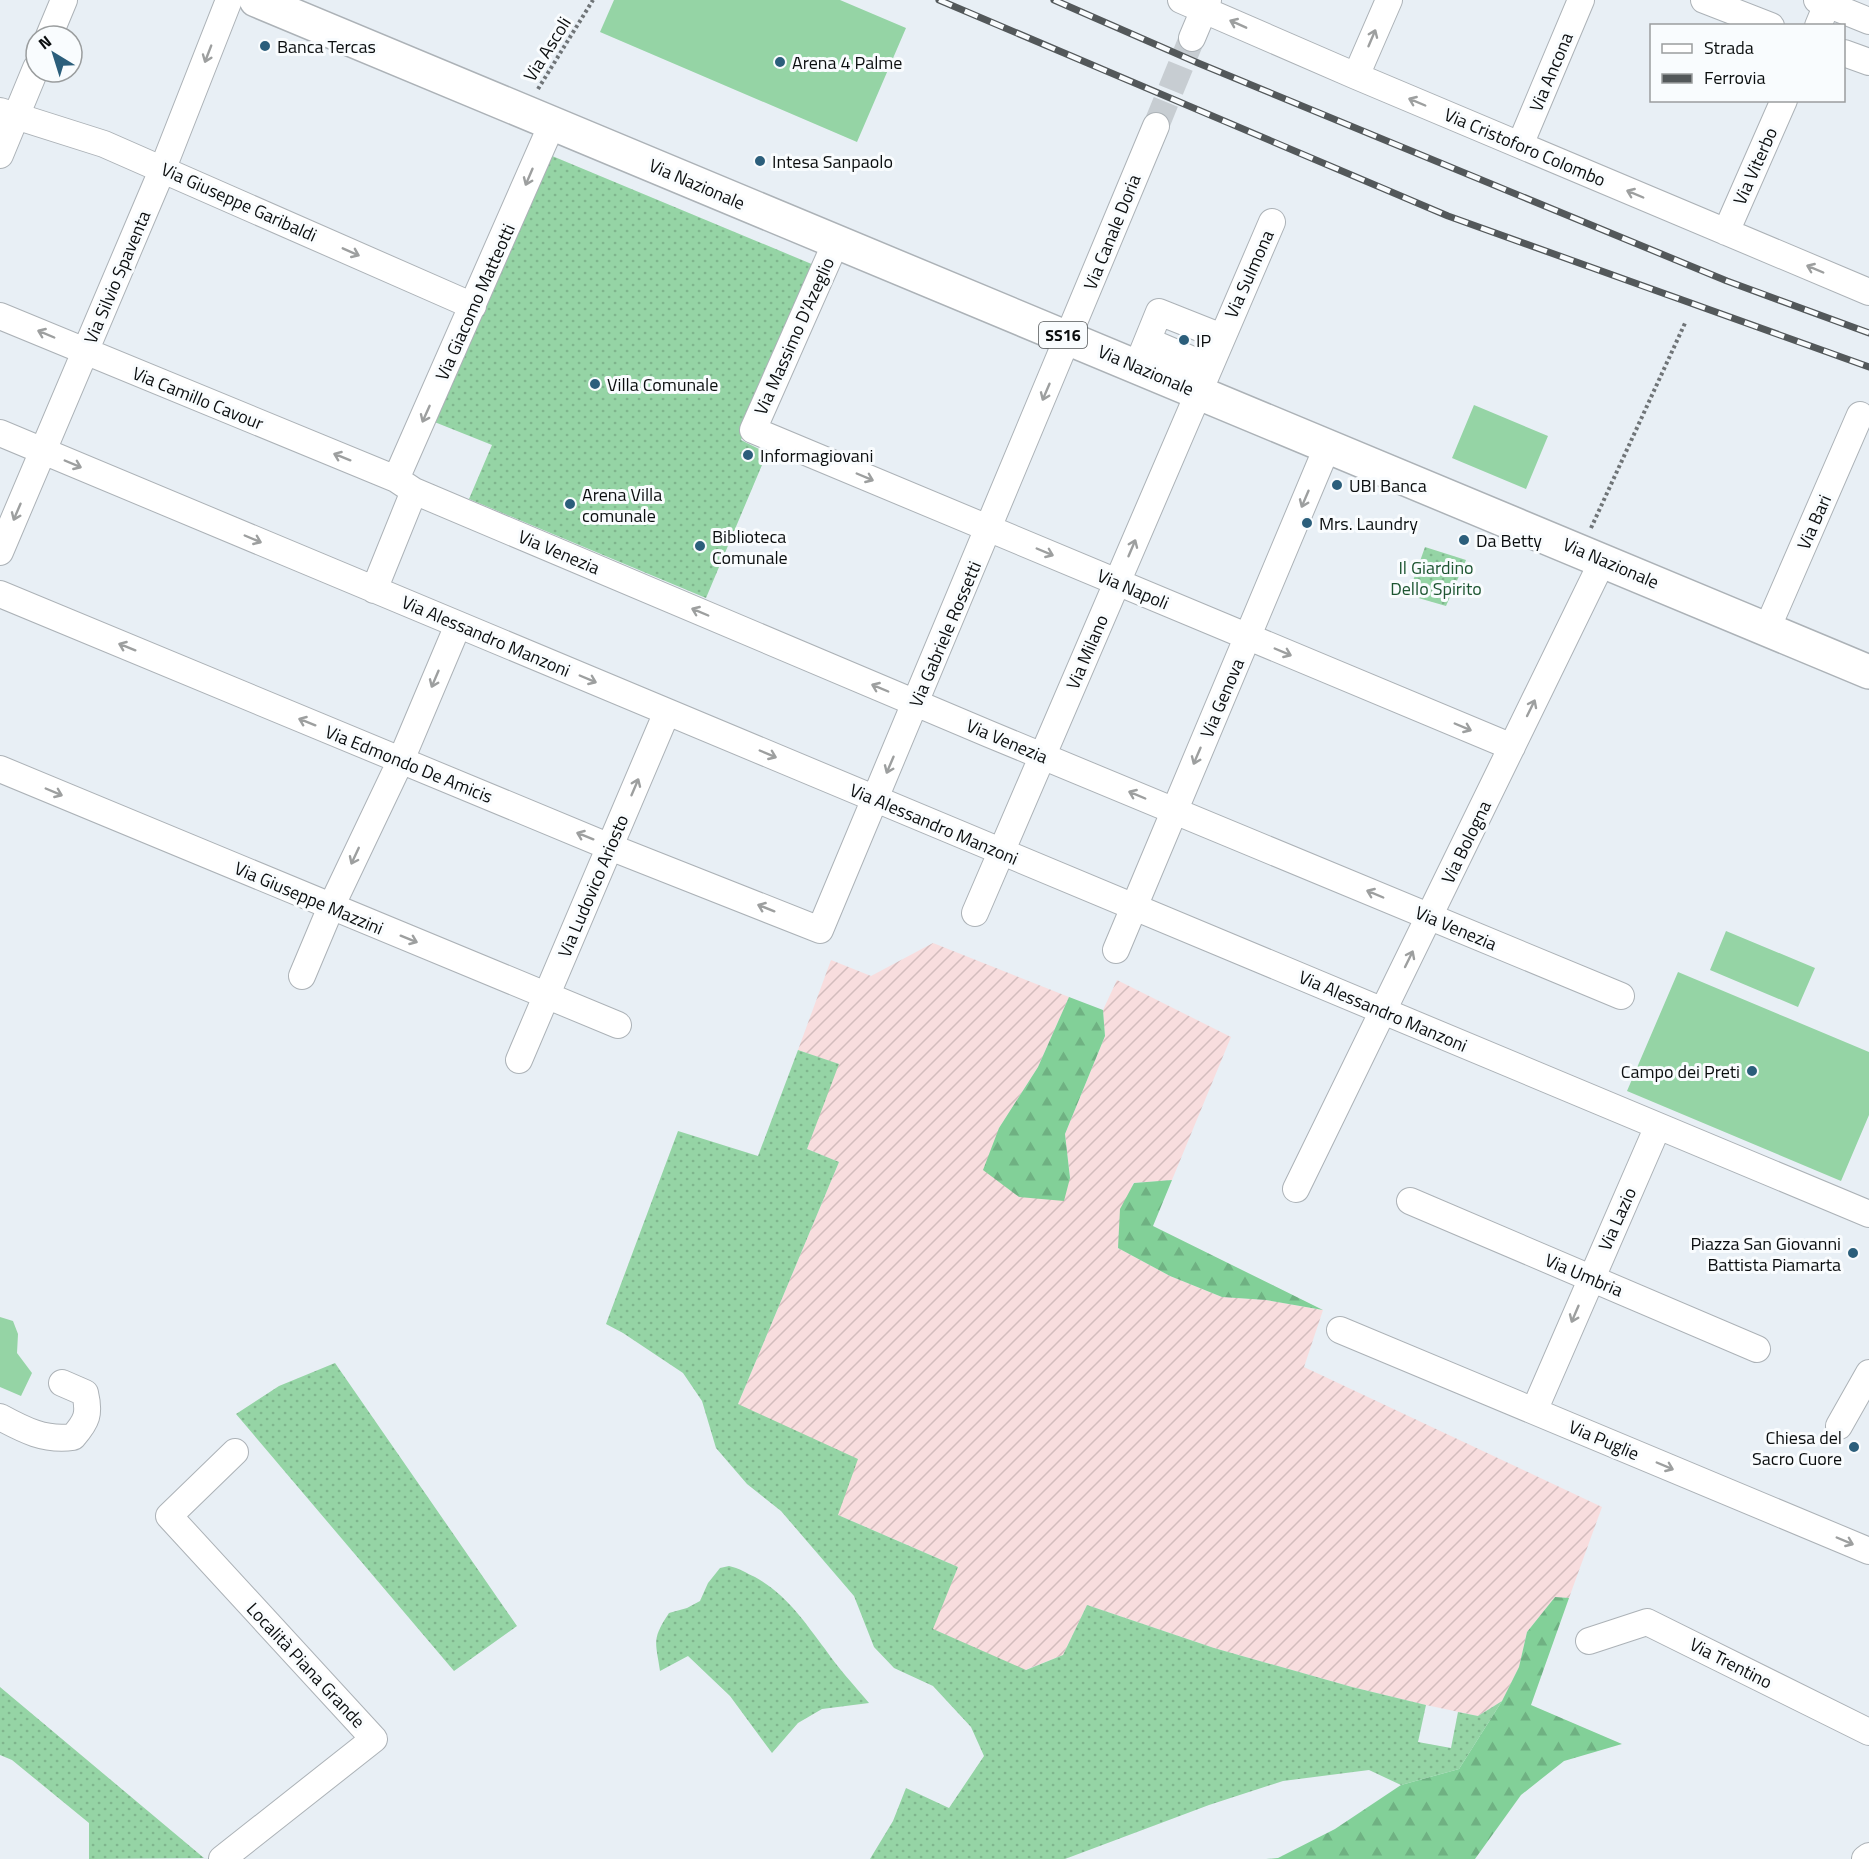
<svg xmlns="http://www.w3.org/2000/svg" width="1869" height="1859" viewBox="0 0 1869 1859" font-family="'Titillium Web',sans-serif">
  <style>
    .industrial { fill: url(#industrial-furrows) }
    .grass { fill: url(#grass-dots) }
    .forest { fill: url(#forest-firs) }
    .garden { fill: #95d4a5 }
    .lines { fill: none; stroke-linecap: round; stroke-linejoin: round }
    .minor-tunnel { stroke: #c7cdd2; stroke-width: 26; stroke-dasharray: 26 13; stroke-linecap: butt }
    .minor-casing { stroke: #acb2b7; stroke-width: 28 }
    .major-casing { stroke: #acb2b7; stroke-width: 36 }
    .path { stroke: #6f7477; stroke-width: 4; stroke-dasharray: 3 3; stroke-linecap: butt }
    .minor { stroke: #fff; stroke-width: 26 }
    .major { stroke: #fff; stroke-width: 33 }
    .rail-casing { stroke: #53585a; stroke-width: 7 }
    .rail { stroke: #f9fcfe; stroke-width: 4.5; stroke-dasharray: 14; stroke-linecap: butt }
    .oneway { stroke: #9d9f9f }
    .poi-dot { fill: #2b5e7b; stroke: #f9fcfe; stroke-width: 2 }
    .labels { text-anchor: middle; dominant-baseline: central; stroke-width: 6; stroke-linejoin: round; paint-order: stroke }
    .shield { fill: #f9fcfe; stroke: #525557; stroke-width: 1.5 }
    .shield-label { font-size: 16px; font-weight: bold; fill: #0b0e0f }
    .poi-label { font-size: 18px; fill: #0b0e0f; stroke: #f9fcfe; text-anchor: start }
    .street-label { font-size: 18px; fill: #0b0e0f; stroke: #f9fcfe }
    .park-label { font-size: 18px; fill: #1d5531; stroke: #f9fcfe }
  </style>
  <defs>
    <pattern id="industrial-furrows" width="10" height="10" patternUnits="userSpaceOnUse" patternTransform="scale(1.5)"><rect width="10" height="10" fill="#f8ddde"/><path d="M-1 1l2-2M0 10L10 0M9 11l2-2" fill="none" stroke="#d3bcbd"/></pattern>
    <pattern id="grass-dots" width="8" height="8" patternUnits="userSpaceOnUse" patternTransform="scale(1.5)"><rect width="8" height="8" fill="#95d4a5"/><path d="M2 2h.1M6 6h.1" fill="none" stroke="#7fb58d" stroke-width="1.8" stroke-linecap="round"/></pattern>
    <pattern id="forest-firs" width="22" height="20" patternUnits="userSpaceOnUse" patternTransform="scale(1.5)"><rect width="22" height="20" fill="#82d098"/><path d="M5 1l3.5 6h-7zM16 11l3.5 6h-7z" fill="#6fb182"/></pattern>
  </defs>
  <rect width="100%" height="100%" fill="#e8eff5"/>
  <!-- industrial -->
  <path class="industrial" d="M933,943l136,54 -31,70 -39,61 71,50 -5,-44 40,-98 -2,-26 14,-30 114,57 -59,143 -39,3 -15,65 52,28 52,21 44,3 57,10 -19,57 298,140 -33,91 -14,-1 -28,35 -8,35 -17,34 -24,15 -52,-11 -74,-18 -138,-39 -127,-43 -24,50 -38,15 -93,-41 26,-62 -120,-52 -100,-111 101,-242 -32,-13 31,-85 -40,-14 33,-90 40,16z"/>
  <!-- grass -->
  <path class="grass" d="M545,153l269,112 -73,175 26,13 -61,145 -237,-99 23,-54 -60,-24z
    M1425,547l41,13 -20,46 -38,-11z
    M798,1050l41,14 -32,85 32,13 -101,242 120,55 -20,56 120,52 -25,62 93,41 37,-15 24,-50 127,43 138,39 74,18 -8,37 33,6 7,-36 20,4 24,-15 -43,68 -58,16 -32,-15 -86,11 -74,24 -144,54h-195l23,-38 13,-33 43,20 35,-52 -13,-29 -38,-41 -39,-18 -20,-21 -20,-51 -73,-85 -34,-27 -31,-36 -14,-47 -19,-28 -60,-40 -17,-9 72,-193 80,25z
    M335,1363l182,263 -63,45 -218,-257 43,-28z
    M729,1566c10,2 17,7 26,11 33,19 48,43 70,72 13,19 29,36 44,54l-47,6 -24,14 -26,30 -42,-57 -42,-40 -28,15c-4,-29 -9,-31 9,-58l18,-5 13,-7 8,-18 12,-15z
    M0,1687l204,171 -115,1v-36l-77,-63 -12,-5z"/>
  <!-- forest -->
  <path class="forest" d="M1069,997l34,13 2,26 -40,98 5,44 -6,23 -45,-4 -36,-27 16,-42 39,-61z
    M1172,1180l-19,46 170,84 -57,-10 -44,-3 -52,-21 -52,-28 2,-39 14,-26z
    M1555,1597l14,1 -38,107 91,39 -58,17 -43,34 -46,64h-209l12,-1 57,-29 66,-44 58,-16 43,-68 17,-34 8,-35z"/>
  <!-- garden -->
  <path class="garden" d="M614,0h226l66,28 -49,114 -257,-110z
    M1474,405l74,31 -22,53 -74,-31z
    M1726,931l89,37 -17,39 -88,-37z
    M1678,972l191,80v63l-28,66 -214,-90z
    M0,1317l13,4 5,13 -1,19 15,20 -11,23 -21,-9z"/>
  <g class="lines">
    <!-- minor-tunnel -->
    <path class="minor-tunnel" d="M1156,126l36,-88"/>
    <!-- minor casing -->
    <g class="minor-casing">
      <path id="minor" d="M1181,0l175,76 513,216
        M1704,0l67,26
        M1817,0l52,21
        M1818,26l9,-22
        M49,36l15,-36
        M1192,38l16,-38
        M1844,53l25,9
        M1356,76l33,-76
        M0,111l104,33 369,162
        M1520,145l61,-145
        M0,155l36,-87
        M1726,232l58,-132
        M836,242l-83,188 759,317
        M0,316l396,163 18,12 575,243 632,262
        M1148,341l61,26
        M1137,366l22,-54 63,25
        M0,433l1869,781
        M396,479l156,-355
        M0,552l163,-384 66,-168
        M374,590l40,-99
        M0,594l610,253 210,83 336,-804
        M1767,629l93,-214
        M0,769l618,256
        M975,913l297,-691
        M1116,950l212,-505
        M302,976l29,-69 70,-147 57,-135
        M519,1060l148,-348
        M1296,1189l307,-629
        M1410,1201l347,148
        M1340,1330l529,221
        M1534,1411l124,-285
        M0,1417c24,13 45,24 73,20 14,-16 17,-23 12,-44l-23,-10
        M1839,1426l30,-53
        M1589,1641l58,-19 222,110
        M222,1859l152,-120 -205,-223 66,-64
        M1865,1859l4,-3"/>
    </g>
    <!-- major casing -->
    <g class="major-casing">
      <path id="major" d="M256,0l1613,672"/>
    </g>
    <!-- path -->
    <path class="path" d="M538,89l55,-89
      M1591,528l95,-207"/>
    <!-- minor -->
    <use href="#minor" class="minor"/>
    <!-- major -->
    <use href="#major" class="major"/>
    <!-- rail casing -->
    <g class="rail-casing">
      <path id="rail" d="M939,0l509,216 421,151
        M1054,0l144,63 529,218 142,52"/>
    </g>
    <!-- rail -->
    <use href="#rail" class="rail"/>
  </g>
  <!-- one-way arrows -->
  <defs><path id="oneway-shaft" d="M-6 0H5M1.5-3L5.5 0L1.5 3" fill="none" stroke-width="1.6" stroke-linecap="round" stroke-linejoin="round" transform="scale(1.5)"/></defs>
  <g class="oneway">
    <use href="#oneway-shaft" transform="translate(1238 24) rotate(-156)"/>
    <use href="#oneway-shaft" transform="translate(1372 38) rotate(-67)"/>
    <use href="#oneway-shaft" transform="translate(208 54) rotate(111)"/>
    <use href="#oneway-shaft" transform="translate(1417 102) rotate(-157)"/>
    <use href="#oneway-shaft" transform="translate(529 177) rotate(113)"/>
    <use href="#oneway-shaft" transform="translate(1635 194) rotate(-157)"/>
    <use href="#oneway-shaft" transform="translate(351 252) rotate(24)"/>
    <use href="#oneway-shaft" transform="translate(1815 269) rotate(-157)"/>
    <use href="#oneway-shaft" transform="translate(46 334) rotate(-157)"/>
    <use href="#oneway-shaft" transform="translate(1046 392) rotate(113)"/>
    <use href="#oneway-shaft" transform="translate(426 414) rotate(114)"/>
    <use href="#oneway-shaft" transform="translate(342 457) rotate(-158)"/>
    <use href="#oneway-shaft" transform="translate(73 464) rotate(23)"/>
    <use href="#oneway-shaft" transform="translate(865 477) rotate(23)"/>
    <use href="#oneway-shaft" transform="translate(1305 499) rotate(113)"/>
    <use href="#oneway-shaft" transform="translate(17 512) rotate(113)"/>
    <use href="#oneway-shaft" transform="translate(253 539) rotate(23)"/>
    <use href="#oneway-shaft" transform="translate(1132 548) rotate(-67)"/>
    <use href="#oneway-shaft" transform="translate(1045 552) rotate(23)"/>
    <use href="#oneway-shaft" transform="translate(700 612) rotate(-157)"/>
    <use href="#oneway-shaft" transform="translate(127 647) rotate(-158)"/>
    <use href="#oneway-shaft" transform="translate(1283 652) rotate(23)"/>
    <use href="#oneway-shaft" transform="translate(435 679) rotate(113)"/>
    <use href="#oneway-shaft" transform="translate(588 679) rotate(23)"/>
    <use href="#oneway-shaft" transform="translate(880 688) rotate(-157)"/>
    <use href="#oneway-shaft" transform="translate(1531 708) rotate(-64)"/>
    <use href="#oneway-shaft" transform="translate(307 722) rotate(-158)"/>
    <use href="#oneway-shaft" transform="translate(1463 727) rotate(23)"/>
    <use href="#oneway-shaft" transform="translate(768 754) rotate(23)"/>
    <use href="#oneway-shaft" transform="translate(1197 756) rotate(113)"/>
    <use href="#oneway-shaft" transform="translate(890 765) rotate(113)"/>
    <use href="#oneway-shaft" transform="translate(635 787) rotate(-67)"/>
    <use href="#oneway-shaft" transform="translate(54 792) rotate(23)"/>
    <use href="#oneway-shaft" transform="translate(1137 795) rotate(-157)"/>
    <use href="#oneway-shaft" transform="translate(585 836) rotate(-158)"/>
    <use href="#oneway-shaft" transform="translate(355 856) rotate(115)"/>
    <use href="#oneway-shaft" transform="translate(1375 894) rotate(-157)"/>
    <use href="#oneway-shaft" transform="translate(766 908) rotate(-158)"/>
    <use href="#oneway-shaft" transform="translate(409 939) rotate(22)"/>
    <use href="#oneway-shaft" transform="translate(1409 959) rotate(-64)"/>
    <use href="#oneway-shaft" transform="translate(1575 1314) rotate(113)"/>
    <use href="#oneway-shaft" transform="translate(1665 1466) rotate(23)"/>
    <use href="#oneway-shaft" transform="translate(1845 1541) rotate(23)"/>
  </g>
  <!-- markers -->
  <g class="poi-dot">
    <circle cx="265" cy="46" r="6"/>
    <circle cx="780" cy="62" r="6"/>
    <circle cx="760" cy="161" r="6"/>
    <circle cx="1184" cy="340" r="6"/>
    <circle cx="595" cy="384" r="6"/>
    <circle cx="748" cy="455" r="6"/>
    <circle cx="1337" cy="485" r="6"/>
    <circle cx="570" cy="504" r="6"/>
    <circle cx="1307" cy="523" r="6"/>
    <circle cx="1464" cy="540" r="6"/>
    <circle cx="700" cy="546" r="6"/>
    <circle cx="1752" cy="1071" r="6"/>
    <circle cx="1853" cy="1253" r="6"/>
    <circle cx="1854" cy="1447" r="6"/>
  </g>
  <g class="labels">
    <!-- shield labels -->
    <rect class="shield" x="1039" y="322" width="48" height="26" rx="4.5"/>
    <g class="shield-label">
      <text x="1063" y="335">SS16</text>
    </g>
    <!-- poi labels -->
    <g class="poi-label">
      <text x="277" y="46">Banca Tercas</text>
      <text x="792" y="62">Arena 4 Palme</text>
      <text x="772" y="161">Intesa Sanpaolo</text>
      <text x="1196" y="340">IP</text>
      <text x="607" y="384">Villa Comunale</text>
      <text x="760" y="455">Informagiovani</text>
      <text x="1349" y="485">UBI Banca</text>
      <text x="582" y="494">Arena Villa<tspan x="582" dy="21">comunale</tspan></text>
      <text x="1319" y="523">Mrs. Laundry</text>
      <text x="712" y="536">Biblioteca<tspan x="712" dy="21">Comunale</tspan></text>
      <text x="1476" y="540">Da Betty</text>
      <text x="1740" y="1071" text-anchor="end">Campo dei Preti</text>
      <text x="1841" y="1243" text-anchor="end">Piazza San Giovanni<tspan x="1841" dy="21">Battista Piamarta</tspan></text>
      <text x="1842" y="1437" text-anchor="end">Chiesa del<tspan x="1842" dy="21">Sacro Cuore</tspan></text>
    </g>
    <!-- street labels -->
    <g class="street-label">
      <text transform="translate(547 49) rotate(-58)">Via Ascoli</text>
      <text transform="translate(1551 72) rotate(-67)">Via Ancona</text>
      <text transform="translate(1525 147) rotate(23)">Via Cristoforo Colombo</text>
      <text transform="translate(1755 166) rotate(-66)">Via Viterbo</text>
      <text transform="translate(697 184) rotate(23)">Via Nazionale</text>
      <text transform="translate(239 202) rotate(24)">Via Giuseppe Garibaldi</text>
      <text transform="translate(1112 232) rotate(-68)">Via Canale Doria</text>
      <text transform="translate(1249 274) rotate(-66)">Via Sulmona</text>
      <text transform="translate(117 277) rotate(-67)">Via Silvio Spaventa</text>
      <text transform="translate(475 302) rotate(-66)">Via Giacomo Matteotti</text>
      <text transform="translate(794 336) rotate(-66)">Via Massimo D'Azeglio</text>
      <text transform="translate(1146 370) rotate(23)">Via Nazionale</text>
      <text transform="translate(198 398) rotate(22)">Via Camillo Cavour</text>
      <text transform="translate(1814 522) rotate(-66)">Via Bari</text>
      <text transform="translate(559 552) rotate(23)">Via Venezia</text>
      <text transform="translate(1611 563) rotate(23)">Via Nazionale</text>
      <text transform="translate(1133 589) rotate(23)">Via Napoli</text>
      <text transform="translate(945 634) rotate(-67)">Via Gabriele Rossetti</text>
      <text transform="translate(486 636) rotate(23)">Via Alessandro Manzoni</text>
      <text transform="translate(1087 652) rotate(-67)">Via Milano</text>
      <text transform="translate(1222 698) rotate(-67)">Via Genova</text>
      <text transform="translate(1007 741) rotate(23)">Via Venezia</text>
      <text transform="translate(409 764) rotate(22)">Via Edmondo De Amicis</text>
      <text transform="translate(934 824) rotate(23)">Via Alessandro Manzoni</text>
      <text transform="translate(1466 842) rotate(-64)">Via Bologna</text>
      <text transform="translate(593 886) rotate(-67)">Via Ludovico Ariosto</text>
      <text transform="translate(309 898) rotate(23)">Via Giuseppe Mazzini</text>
      <text transform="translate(1456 928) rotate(23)">Via Venezia</text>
      <text transform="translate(1383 1011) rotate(23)">Via Alessandro Manzoni</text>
      <text transform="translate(1617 1219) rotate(-66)">Via Lazio</text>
      <text transform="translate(1584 1275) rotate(23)">Via Umbria</text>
      <text transform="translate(1604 1440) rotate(23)">Via Puglie</text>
      <text transform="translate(1731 1663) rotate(27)">Via Trentino</text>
      <text transform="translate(306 1665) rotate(47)">Località Piana Grande</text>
    </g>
    <!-- park labels -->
    <g class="park-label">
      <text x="1436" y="567">Il Giardino<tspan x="1436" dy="21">Dello Spirito</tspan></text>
    </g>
  </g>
  <!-- legend -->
  <rect x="1650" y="24" width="195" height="78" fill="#f9fcfe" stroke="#9a9d9e" stroke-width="1.5"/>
  <rect x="1662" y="44" width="30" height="9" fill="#ffffff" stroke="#9a9d9e" stroke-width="1.5"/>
  <text x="1704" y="54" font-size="18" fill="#0b0e0f">Strada</text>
  <rect x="1662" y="74" width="30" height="9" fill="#53585a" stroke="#9a9d9e" stroke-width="1.5"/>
  <text x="1704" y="84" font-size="18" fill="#0b0e0f">Ferrovia</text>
  <!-- north arrow -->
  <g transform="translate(54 54) rotate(322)"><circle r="28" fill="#f9fcfe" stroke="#9a9d9e" stroke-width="1.5"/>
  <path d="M0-4.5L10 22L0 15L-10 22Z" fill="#2b5e7b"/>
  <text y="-9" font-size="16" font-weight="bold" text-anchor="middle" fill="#0b0e0f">N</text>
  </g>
</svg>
